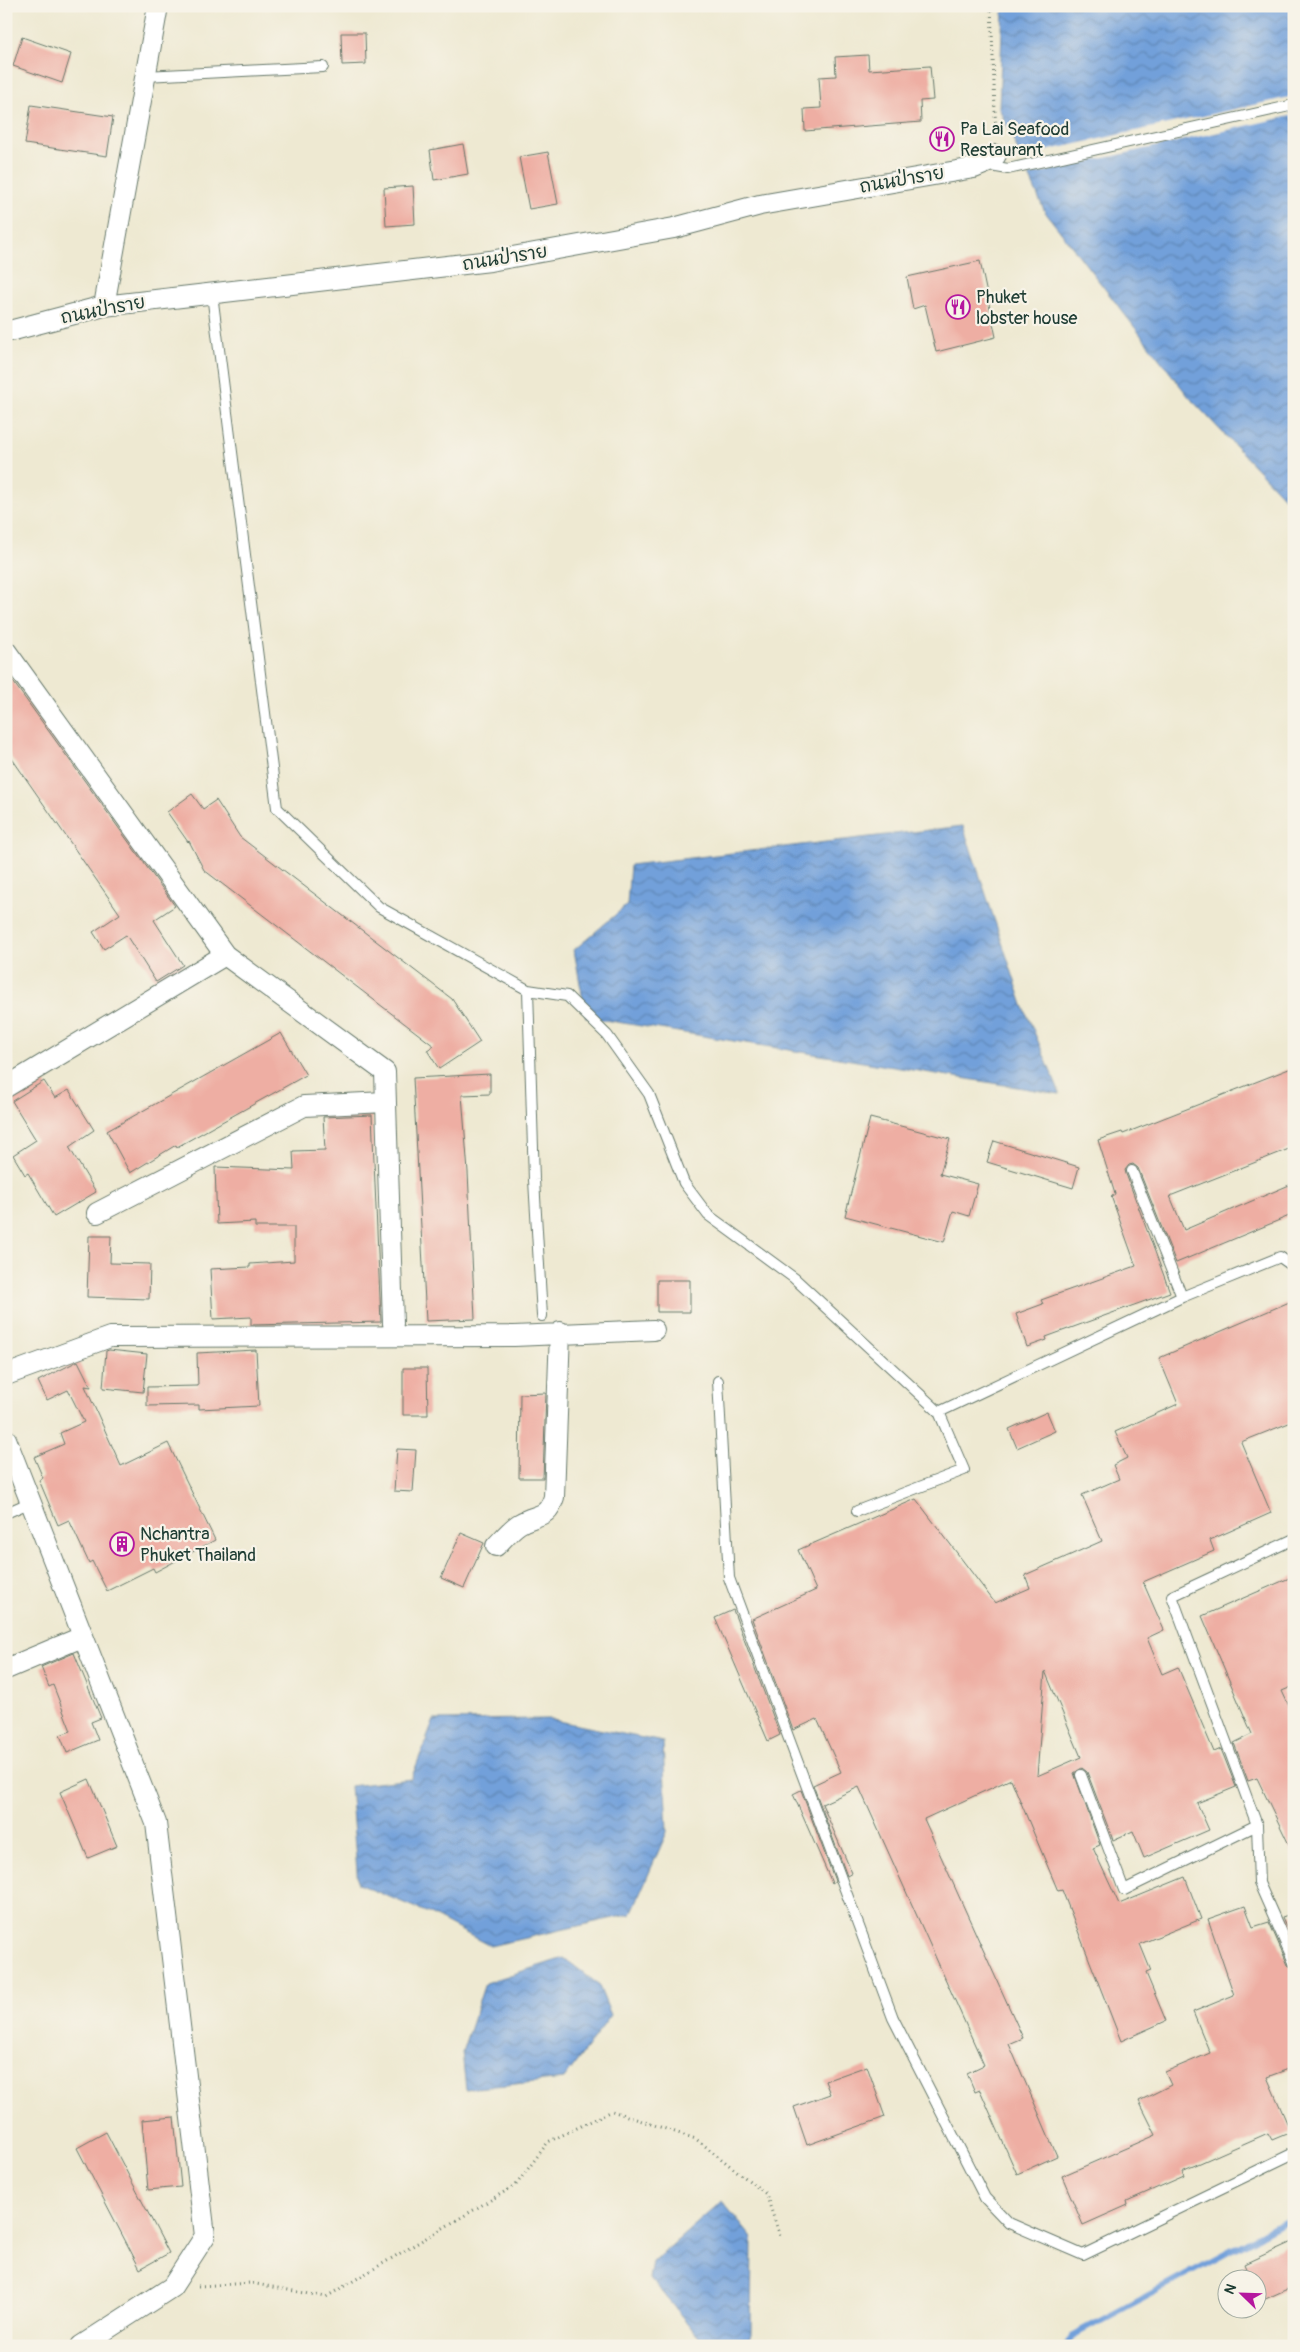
<svg xmlns="http://www.w3.org/2000/svg" width="1300" height="2352" viewBox="0 0 1300 2352" font-family="Pangolin,'Playpen Sans Thai',sans-serif">
  <style>
    .water { fill: url(#water-waves); stroke: #486e87 }
    .pier { fill: #eee9d2 }
    .lines { fill: none; stroke-linecap: round; stroke-linejoin: round }
    .stream { stroke: #72a0da; stroke-width: 6 }
    .building { fill: #eeaea3; fill-rule: evenodd }
    .lane-casing { stroke: #67796b; stroke-width: 12 }
    .street-casing { stroke: #67796b; stroke-width: 22 }
    .path { stroke: #67796b; stroke-width: 3; stroke-dasharray: 1 4; stroke-linecap: butt }
    .lane { stroke: #fff; stroke-width: 10 }
    .street { stroke: #fff; stroke-width: 20 }
    .labels { text-anchor: middle; dominant-baseline: central; stroke-width: 4.5; stroke-linejoin: round; paint-order: stroke }
    .poi-label { font-size: 18px; fill: #1f3d34; stroke: #f7f3e8; text-anchor: start }
    .street-label { font-size: 18px; fill: #1f3d34; stroke: #f7f3e8 }
  </style>
  <defs>
    <pattern id="water-waves" width="16" height="10" patternUnits="userSpaceOnUse" patternTransform="scale(1.25)"><rect width="16" height="10" fill="#72a0da"/><path d="M0 5q4-4 8 0t8 0" fill="none" stroke="#5d84b2"/></pattern>
  </defs>
  <rect width="100%" height="100%" fill="#f7f3e8"/>
  <filter id="ink" filterUnits="userSpaceOnUse"><feTurbulence type="fractalNoise" baseFrequency=".02" numOctaves="2"/><feDisplacementMap in="SourceGraphic" scale="10" xChannelSelector="R" yChannelSelector="G"/><feConvolveMatrix kernelMatrix="1 2 1 2 8 2 1 2 1" color-interpolation-filters="sRGB"/></filter>
  <filter id="wash" filterUnits="userSpaceOnUse"><feTurbulence type="fractalNoise" baseFrequency=".0096" numOctaves="4" result="noise"/><feDisplacementMap in="SourceGraphic" scale="20" xChannelSelector="R" yChannelSelector="G"/><feGaussianBlur stdDeviation="1.12" result="paint"/><feColorMatrix in="noise" values="0 0 0 0 0 0 0 0 0 0 0 0 0 0 0 0 0 1.4 0 .05"/><feComposite in="paint" operator="in"/></filter>
  <g filter="url(#wash)">
    <rect width="100%" height="100%" fill="#eee9d2"/>
    <!-- water -->
    <path class="water" d="M1003,6h291v502l-105,-111 -144,-185 -46,-104z
      M963,826l60,179 37,89 -474,-77 -12,-67 53,-45 3,-40z
      M548,1719l115,23 4,90 -36,82 -141,32 -64,-34 -68,-28 -8,-98 61,-7 23,-59z
      M564,1958l34,26 13,31 -47,64 -98,10 -4,-37 23,-69z
      M722,2201l30,37 -1,96 -5,12h-34l-9,-4 -53,-64 3,-16z"/>
    <!-- pier -->
    <path class="pier" d="M1294,96v19l-268,61 -8,-19z"/>
    <g class="lines">
      <!-- stream -->
      <path class="stream" d="M1066,2346l6,-10 222,-119"/>
    </g>
    <g id="blocks">
      <!-- building -->
      <path class="building" d="M341,33h24l1,31 -24,1z
        M22,37l49,17 -9,29 -49,-17z
        M868,55l1,15 61,-4 3,34 -13,1 1,21 -116,9 -1,-22 17,-1 -2,-31 17,-1 -1,-19z
        M31,105l82,12 -6,39 -82,-12z
        M463,144l5,30 -34,6 -4,-30z
        M548,152l10,52 -29,5 -10,-52z
        M413,186l2,38 -29,2 -2,-38z
        M980,261l16,76 -60,15 -11,-47 -12,4 -6,-32z
        M6,672l169,234 -21,14 29,45 -27,17 -30,-47 -22,14 -11,-17 27,-18 -114,-164z
        M192,794l11,15 13,-9 24,37 212,162 28,43 -41,27 -12,-19 7,-4 -230,-176 -15,-29 -1,1 -21,-30z
        M281,1033l25,42 -129,72 -1,-2 -46,28 -23,-42z
        M1294,1067v80l-124,49 14,34 110,-47v31l-118,49 -38,-95 -5,-4 -4,1 -4,5 1,4 44,118 -124,45 1,3 -20,7 -11,-33 27,-10 -2,-4 95,-34 -25,-70 4,-2 -17,-54 24,-8 1,2z
        M490,1074v20l-28,1 6,77 7,147 -49,2 -13,-243z
        M44,1081l11,17 14,-8 25,40 -25,17 27,45 -42,25 -26,-44 -3,2 -12,-20 23,-15 -24,-39z
        M372,1115l9,207 -130,3v-8l-38,2 -3,-50 40,-2v-3l44,-3v-34h-39v-5l-38,2 -2,-57 79,3 -1,-19 32,-1 -2,-33z
        M870,1118l80,21 -10,35 38,10 -9,32 -16,-5 -9,31 -99,-26z
        M994,1141l85,26 -6,21 -86,-26z
        M89,1236h22l-1,27 40,1 -1,35 -62,-2z
        M657,1280h33v32h-33z
        M1294,1300v121l-53,21 30,71 -61,27 4,11 -71,31 21,48 -17,8 15,36 16,-7 36,85 7,-3 15,38 -39,16 12,27 -65,28 -11,-27 -20,9 -26,-68 -5,-4 -8,5 26,72 -7,3 26,56 66,-27 16,42 -61,25 11,27 -5,2 20,48 -45,20 -59,-151 -4,1 -47,-112 -87,40 99,219 -14,6 48,112 -40,18 -37,-84 -5,2 -8,-19 17,-8 -125,-278 -37,17 30,69 -5,3 -34,-91 28,-13 -24,-53 -24,11 -41,-111 64,-29 -18,-40 118,-51 79,104 35,-15 -5,-13 77,-34 -20,-46 37,-16 -6,-14 14,-7 -12,-26 63,-28 -19,-46zM1045,1671l36,86 -44,19z
        M109,1350l38,4 -4,38 -40,-4 3,-37z
        M256,1350l3,56 -60,3v-4l-52,1v-19l51,-1 -1,-33z
        M78,1361l13,26 -6,-1 36,80 47,-23 47,97 -60,32 -2,-4 -46,23 -15,-30 -3,2 -20,-43 -11,5 -19,-45 4,-2 -9,-21 30,-13 -4,-11 24,-11 -16,-32 -21,10 -9,-19z
        M403,1368h24l1,47h-25z
        M546,1393l-3,85h-24l1,-84z
        M1047,1412l8,19 -38,17 -8,-19z
        M397,1449l19,1 -3,42 -19,-1z
        M461,1533l23,10 -20,45 -23,-10z
        M1294,1576v110l-12,5 12,26v138l-37,-77 -9,3 -14,-38 18,-9 -50,-118z
        M733,1610l47,125 -12,6 -53,-123z
        M74,1653l27,65 -10,4 7,18 -31,13 -7,-18 11,-4 -18,-46 -4,2 -8,-20z
        M89,1779l28,67 -29,12 -28,-66z
        M801,1790l34,91 -3,2 -39,-89z
        M1245,1906l8,21 16,-5 19,43 6,4v98l-27,10 24,55 -19,8 -4,-7 -86,38 2,5 -57,25 1,4 -45,20 -21,-49 94,-41 -17,-34 32,-16 -6,-13 45,-19 -17,-41 41,-17 -26,-76z
        M1294,1913v31l-12,-27z
        M867,2066l18,51 -78,28 -13,-38 36,-13 -5,-13z
        M174,2117l7,70 -33,3 -6,-70z
        M106,2132l63,121 -29,16 -63,-121z
        M1294,2241v45l-33,15 -3,-7v-14h-7l-7,-16z"/>
    </g>
  </g>
  <g filter="url(#ink)">
    <use href="#blocks" fill-opacity="0" stroke="#67796b" stroke-width="1"/>
    <g class="lines">
      <!-- lane casing -->
      <g class="lane-casing">
        <path id="lane" d="M145,76l178,-9
          M985,165l23,4 286,-64
          M212,294l65,514 102,99 149,83 6,190 8,136
          M528,990l39,6 40,39 42,59 35,89 24,32 86,63 145,134 243,-115 98,-40 14,10
          M1132,1171l50,126
          M718,1381l11,197 164,440 92,180 24,25 74,32 211,-102
          M857,1511l107,-41 -25,-58
          M6,1513l25,-11
          M1294,1539l-122,57 85,229 2,58 35,79
          M1081,1775l43,115 133,-65"/>
      </g>
      <!-- street casing -->
      <g class="street-casing">
        <path id="street" d="M104,306l54,-300
          M6,332l98,-26 386,-45 184,-33 86,-23 214,-37 17,-7 5,-6
          M6,651l219,304 160,117 8,252
          M6,1087l219,-132
          M97,1213l207,-107 81,-4
          M6,1375l104,-38 404,-1 140,-6
          M6,1439l150,384 49,413 -33,51 -91,59
          M496,1546c7,-7 15,-17 23,-22 18,-11 28,-4 35,-27l6,-165
          M6,1669l76,-32"/>
      </g>
      <!-- path -->
      <path class="path" d="M991,6l5,130
        M198,2286l53,-3 75,14 190,-112 32,-43 64,-31 84,28 70,55 15,45"/>
      <!-- lane -->
      <use href="#lane" class="lane"/>
      <!-- street -->
      <use href="#street" class="street"/>
    </g>
  </g>
  <!-- icons -->
  <defs>
    <g id="restaurant-ring" transform="scale(1.25)"><circle r="9.5" fill="#f7f3e8" stroke="#b5179e" stroke-width="1.5"/><path d="M-5-6h1v4h1v-4h1v4h1v-4h1v5L-1.5 .5V6h-2V.5L-5-1ZM5-6V6H3V1.5H1.5Q1.5-4 5-6Z" fill="#b5179e"/></g>
    <g id="building-ring" transform="scale(1.25)"><circle r="9.5" fill="#f7f3e8" stroke="#b5179e" stroke-width="1.5"/><path d="M-4-6H4V6H1V3H-1V6H-4ZM-2.5-4.3h1.7v1.8h-1.7ZM.8-4.3h1.7v1.8H.8ZM-2.5-1h1.7V.8h-1.7ZM.8-1h1.7V.8H.8Z" fill="#b5179e"/></g>
  </defs>
  <g fill-rule="evenodd">
    <use href="#restaurant-ring" x="942" y="139"/>
    <use href="#restaurant-ring" x="958" y="307"/>
    <use href="#building-ring" x="122" y="1544"/>
  </g>
  <g class="labels">
    <!-- poi labels -->
    <g class="poi-label">
      <text x="960" y="129">Pa Lai Seafood<tspan x="960" dy="21">Restaurant</tspan></text>
      <text x="976" y="297">Phuket<tspan x="976" dy="21">lobster house</tspan></text>
      <text x="140" y="1534">Nchantra<tspan x="140" dy="21">Phuket Thailand</tspan></text>
    </g>
    <!-- street labels -->
    <g class="street-label">
      <text transform="translate(902 180) rotate(-10)">ถนนป่าราย</text>
      <text transform="translate(505 258) rotate(-9)">ถนนป่าราย</text>
      <text transform="translate(103 310) rotate(-11)">ถนนป่าราย</text>
    </g>
  </g>
  <!-- margin -->
  <rect width="1300" height="2352" fill="none" stroke="#f7f3e8" stroke-width="25"/>
  <!-- north arrow -->
  <g transform="translate(1242 2294) rotate(293)"><circle r="24" fill="#f7f3e8" stroke="#a1aaa0"/>
  <path d="M0-4L9 19L0 12L-9 19Z" fill="#b5179e"/>
  <text y="-8" font-size="14" font-weight="bold" text-anchor="middle" fill="#1f3d34">N</text>
  </g>
</svg>
